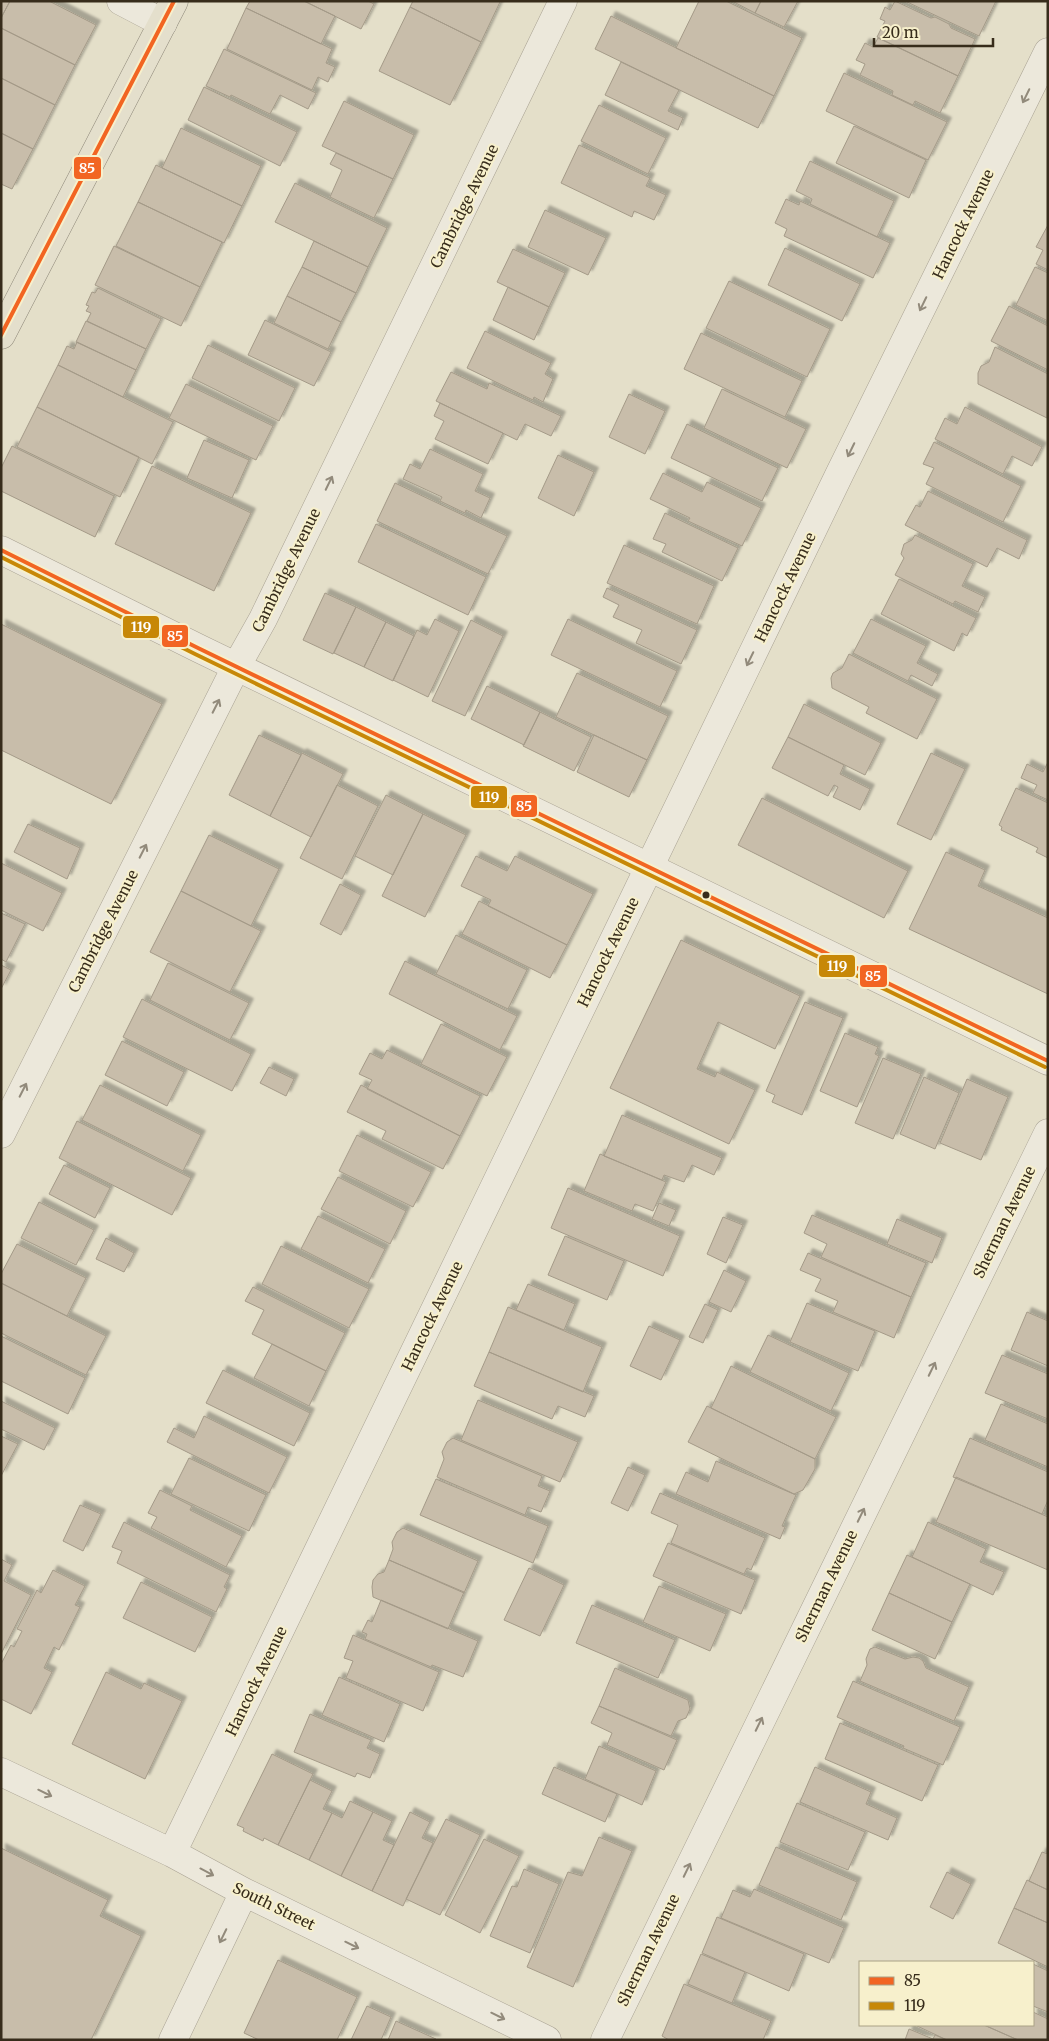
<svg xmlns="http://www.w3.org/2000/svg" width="1049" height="2041" viewBox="0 0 1049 2041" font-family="Merriweather,serif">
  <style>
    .building { fill: #c8bdaa; stroke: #a49a88; filter: url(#shadow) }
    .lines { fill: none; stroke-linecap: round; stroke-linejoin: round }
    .minor-casing { stroke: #a9a293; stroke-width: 29 }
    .major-casing { stroke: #8e8879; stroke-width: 29 }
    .minor { stroke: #ece8db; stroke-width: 28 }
    .major { stroke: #e4dfcc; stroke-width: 28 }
    .bus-1-casing { stroke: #f7f0cc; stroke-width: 8 }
    .bus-2-casing { stroke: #f7f0cc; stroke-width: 8 }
    .bus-1 { stroke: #f26522; stroke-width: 4 }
    .bus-2 { stroke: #c78807; stroke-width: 4 }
    .oneway { stroke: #928a7b }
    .bus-dot { fill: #372c1b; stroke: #f7f0cc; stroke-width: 2 }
    .labels { text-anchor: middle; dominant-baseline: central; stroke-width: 4; stroke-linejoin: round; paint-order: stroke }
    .street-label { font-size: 15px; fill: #372c1b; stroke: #f7f0cc }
    .line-badge { stroke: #f7f0cc; stroke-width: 2 }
    .badge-label { font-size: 14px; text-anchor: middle; font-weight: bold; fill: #fff }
  </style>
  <defs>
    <filter id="shadow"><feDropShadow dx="4.5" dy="-4.5" stdDeviation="1" flood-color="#0004"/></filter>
  </defs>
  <rect width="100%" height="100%" fill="#e4dfc9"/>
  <!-- building -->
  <path class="building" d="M1,1h9l-9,17z
    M10,1h39l47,24 -21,40 -74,-37v-10z
    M250,1h54l31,15 -14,28 -75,-36z
    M304,1h64l6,3 -13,25z
    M413,1h85l2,1 -19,40 -71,-35z
    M699,1h27l76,37 -28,58 -98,-48z
    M732,1h29l-6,12z
    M761,1h37l-14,26 -29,-14z
    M895,1l36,17 4,-1 14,7 2,4 24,11 -17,37 -81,-39 8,-16 -5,-2 5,-12 5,3z
    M905,1h91l-17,35z
    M410,7l71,35 -31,63 -71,-34z
    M246,8l86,41 -6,14 9,4 -7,15 -10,-5 -6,13 -85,-41z
    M611,16l163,80 -16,32 -163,-79z
    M1,28l74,37 -20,40 -54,-27z
    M878,38l80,38 -18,37 -25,-12 -2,4 -21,-10 1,-4 -33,-16 5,-11 -9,-4 9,-17 8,4z
    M224,49l92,44 -8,16 -28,-14 -10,19 -39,-19 -1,2 -24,-11z
    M621,62l58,28 -11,21 15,7 -5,12 -73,-35z
    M844,73l103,49 -19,38 -102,-49z
    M1,78l54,27 -22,44 -32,-16z
    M204,87l93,45 -17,34 -92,-46z
    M344,101l70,34 -21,44 -71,-33z
    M599,105l67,33 -18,36 -67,-33z
    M854,126l72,34 -17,38 -73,-35z
    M181,128l80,38 -19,40 -80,-38z
    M1,133l32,16 -21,40 -11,-5z
    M579,145l71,33 -4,8 20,9 -12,25 -20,-9 -2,6 -71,-34z
    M336,153l57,26 -19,39 -44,-21 12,-27 -12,-6z
    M810,161l84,40 -17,36 -67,-33 2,-5 -16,-8z
    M156,165l86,41 -18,37 -86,-41z
    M295,183l92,45 -19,39 -93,-45z
    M786,199l13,6 1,-4 90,42 -17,35 -89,-42 3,-7 -12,-6z
    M138,202l84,40 -22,45 -84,-41z
    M545,210l61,28 -18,37 -60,-28z
    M1048,225v45l-12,-6 7,-14 -7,-3z
    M314,241l54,26 -12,26 -54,-26z
    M114,246l86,41 -19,39 -86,-41z
    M785,248l75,36 -18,37 -74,-36z
    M513,249l52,24 -16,34 -52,-25z
    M302,267l54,26 -15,29 -54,-26z
    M1035,267l13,6v48l-32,-16z
    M729,281l101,48 -23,48 -101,-49z
    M508,287l41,20 -15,33 -41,-20z
    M98,288l63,31 -15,30 -59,-28 4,-8 -5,-2 3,-5 -3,-1 6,-13 3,1z
    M287,296l54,26 -13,27 -54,-26z
    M1009,306l39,20v44l-57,-29z
    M265,320l66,32 -17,34 -66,-31z
    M86,321l60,28 -10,21 -60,-28z
    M485,331l66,32 -6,11 8,5 -10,23 -9,-5 -1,3 -66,-32z
    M701,333l101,48 -17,36 -101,-48z
    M77,342l59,28 -13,27 -65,-32 9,-19 7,3z
    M208,345l87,43 -16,33 -87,-43z
    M995,347l53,27 -1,44 -69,-34v-11l3,-7 8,-4z
    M58,365l115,57 -21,42 -115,-57z
    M451,372l36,17 2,-6 72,33 -10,20 -26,-12 -8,16 -81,-39z
    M186,384l87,42 -17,34 -87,-42z
    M722,389l84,40 -19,39 -83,-40z
    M629,394l36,17 -20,43 -36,-17z
    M440,403l63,30 -15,31 -53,-25 9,-18 -10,-5z
    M37,407l102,50 -19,40 -103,-50z
    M965,407l77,40 -10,19 -20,-10 -9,18 -68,-35 10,-21 12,6z
    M687,424l91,44 -16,33 -91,-43z
    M204,440l45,20 -17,38 -45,-20z
    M934,442l87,44 -18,36 -77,-38 8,-16 -11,-4z
    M12,446l102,50 -19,41 -94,-46v-23z
    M430,449l53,25 -8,17 15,7 -9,20 -15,-8 -1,3 -25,-12 2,-4 -39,-18 7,-15 10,5z
    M558,455l36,17 -20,44 -36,-18z
    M152,466l99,47 -37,78 -99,-47z
    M663,473l39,19 5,-10 54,26 -19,38 -54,-25 2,-3 -40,-19z
    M395,483l112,53 -19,38 -111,-53z
    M928,491l99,49 -8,19 -22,-11 -10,19 -82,-42 11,-20 4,2z
    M665,513l73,35 -16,33 -60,-29 4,-8 -13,-5z
    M376,524l110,53 -18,38 -110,-53z
    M915,535l58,29 -11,22 23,11 -7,15 -23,-11 -2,3 -58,-29 9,-17 -3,-4 3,-10 8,-4z
    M624,545l90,41 -17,38 -90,-41z
    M899,579l77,39 -9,18 -5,-3 -8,18 -73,-37z
    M607,588l90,42 -16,34 -45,-21 6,-13 -29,-13 6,-12 -16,-8z
    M325,593l31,14 -23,47 -30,-14z
    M356,607l30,15 -22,45 -30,-14z
    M435,619l24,12 -31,66 -35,-17 24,-50 10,5z
    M568,619l109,52 -17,36 -109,-52z
    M871,619l55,27 -9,17 21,11 -6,12 -21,-11 -3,6 -55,-28z
    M471,620l32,16 -38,80 -33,-15z
    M386,622l28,14 -21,45 -29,-14z
    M1,624l161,80 -51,100 -110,-54z
    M849,654l88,45 -20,40 -51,-26 3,-6 -37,-19 -1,-10 2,-5 9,-5z
    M577,673l91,43 -21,44 -91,-43z
    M487,686l53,26 -16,33 -53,-26z
    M804,704l77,39 -16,32 -77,-38z
    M540,712l51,25 -17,34 -51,-25z
    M259,735l42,20 -31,61 -41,-21z
    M594,735l53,25 -18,37 -52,-25z
    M788,737l56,28 -4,9 30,15 -10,21 -27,-13 5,-10 -4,-2 -6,11 -56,-28z
    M302,753l41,21 -32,63 -41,-21z
    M931,753l34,16 -34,71 -34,-16z
    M1048,762v38l-15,-7 4,-8 -16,-7 6,-14 16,8z
    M337,785l41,21 -36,73 -42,-21z
    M1016,788l32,15v55l-12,-6 2,-4 -37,-18 1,-3 -3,-2z
    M386,795l37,19 -30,61 -38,-19z
    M762,798l146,73 -24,47 -146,-73z
    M423,814l43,21 -41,82 -43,-21z
    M28,824l52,24 -13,31 -53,-27z
    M209,835l70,34 -28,57 -70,-35z
    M946,852l39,18 -7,16 70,32v76l-139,-65z
    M476,856l31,15 8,-15 78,38 -26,51 -79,-39 3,-6 -30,-14z
    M1,863l61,30 -19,38 -42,-21z
    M340,884l21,11 -20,40 -21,-11z
    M181,891l80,40 -31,61 -80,-40z
    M479,901l88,44 -17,33 -88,-44z
    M1,913l24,11 -19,38 -5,-3z
    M456,935l71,35 -19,39 -72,-35z
    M681,940l119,56 -25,53 -57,-27 -21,47 18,8 2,-5 38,18 -26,54 -119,-56z
    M405,961l112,55 -17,34 -111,-56z
    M168,963l81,40 -19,37 -80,-40z
    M1,965l10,5 -10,19z
    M142,999l109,55 -19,37 -109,-54z
    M805,1002l38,16 -41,97 -30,-13 3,-7 -9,-4z
    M441,1024l66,33 -20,39 -66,-32z
    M845,1033l33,14 -3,7 4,2 -22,51 -37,-16z
    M122,1041l62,31 -17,34 -62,-31z
    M387,1050l93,46 -20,40 -93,-47 5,-9 -13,-6 11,-21 12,6z
    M883,1058l38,16 -28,65 -38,-16z
    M269,1067l25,12 -8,17 -26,-13z
    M924,1077l35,16 -24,56 -35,-15z
    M967,1079l41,18 -27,63 -41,-17z
    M100,1085l101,50 -18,36 -101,-51z
    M361,1085l99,51 -17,33 -61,-30 4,-8 -39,-19z
    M622,1115l100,43 -8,17 -22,-10 -8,17 -20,-7 -2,5 -58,-24z
    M77,1121l114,57 -19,37 -113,-57z
    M357,1135l74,37 -18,35 -74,-36z
    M600,1154l66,28 -13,29 -18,-7 -3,7 -48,-20z
    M64,1165l46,23 -15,30 -46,-24z
    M338,1177l68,34 -16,33 -69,-35z
    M568,1188l112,48 -17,40 -112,-48z
    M39,1202l55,28 -18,35 -55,-27z
    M659,1203l17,7 -7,16 -17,-7z
    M812,1215l114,48 -15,34 -90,-40 6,-13 -23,-11z
    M318,1216l67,33 -17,34 -67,-34z
    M723,1217l20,8 -17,38 -19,-9z
    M897,1219l45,19 -10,25 -45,-19z
    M565,1236l59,25 -17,39 -59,-25z
    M106,1238l28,15 -10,19 -28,-13z
    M17,1244l69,34 -19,38 -66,-33v-9z
    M281,1246l88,43 -20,39 -87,-44z
    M808,1253l103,44 -17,41 -61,-26 5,-11 -23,-10 6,-12 -21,-9z
    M724,1270l22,11 -15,31 -22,-10z
    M1,1283l105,53 -20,39 -85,-42z
    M528,1284l47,20 -11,26 -48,-20z
    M253,1287l92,46 -19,38 -74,-37 12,-24 -19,-9z
    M807,1303l68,28 -17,40 -68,-29z
    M705,1304l13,6 -15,33 -14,-6z
    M508,1307l94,40 -19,45 -94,-40z
    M1027,1312l21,9v45l-37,-16z
    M649,1326l31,14 -19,40 -31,-14z
    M768,1335l81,38 -18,38 -81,-39z
    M1,1336l84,42 -17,36 -67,-33z
    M272,1344l54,27 -17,35 -55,-28z
    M489,1352l105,44 -9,21 -27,-11 -6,13 -78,-33z
    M1002,1355l46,19v45l-63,-26z
    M731,1366l105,51 -21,42 -104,-51z
    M223,1370l87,43 -16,33 -88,-43z
    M478,1400l100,42 -18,40 -99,-42z
    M1,1401l54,27 -11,22 -43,-21z
    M1001,1404l47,20v43l-63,-27z
    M707,1406l108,53v10l-12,21 -9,4 -106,-52z
    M204,1416l83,41 -18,36 -102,-51 7,-14 20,10z
    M1,1436l17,8 -17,32z
    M453,1438l89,38 -4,10 12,5 -9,21 -13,-5 -3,8 -88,-38 7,-18 -2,-7 5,-10z
    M970,1438l78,34v28l-6,14 -89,-37z
    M189,1458l77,37 -17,36 -78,-37z
    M716,1461l80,34 -14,31 3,1 -5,12 -104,-45 10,-22 22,10z
    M628,1467l17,8 -17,36 -17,-8z
    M956,1477l92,40v53l-112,-48z
    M436,1479l112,47 -15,37 -113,-48z
    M160,1490l32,16 -2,4 52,26 -16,31 -75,-39 6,-11 -9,-4z
    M660,1493l105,45 -14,32 -4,-2 -3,6 -73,-31 7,-18 -27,-12z
    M80,1505l21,9 -18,37 -20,-10z
    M124,1522l106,53 -6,12 3,2 -11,23 -99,-49 5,-12 -10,-4z
    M928,1522l58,27 -6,13 24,10 -11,23 -81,-38z
    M403,1528l75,33 -14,32 -75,-33 4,-11 -1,-7 5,-10z
    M668,1543l87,37 -14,34 -88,-38z
    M907,1555l63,29 -18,38 -63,-29z
    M1,1559l11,6 -8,16 27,14 -30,59z
    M389,1560l75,32 -16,37 -75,-32 -1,-10 1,-7 5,-6 6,-2z
    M529,1568l35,17 -24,51 -36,-16z
    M53,1570l32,16 -10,19 5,2 -21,43 -5,-3 -10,21 8,4 -21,42 -30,-15v-35l10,-19 3,2 8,-16 -5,-2 20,-39 4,3z
    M141,1582l71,35 -17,35 -72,-34z
    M659,1586l67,28 -16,37 -67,-29z
    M889,1593l63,29 -17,37 -63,-29z
    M381,1600l97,41 -15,36 -31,-12 -1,2 -66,-28 2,-5 -5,-2 6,-12 4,2z
    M592,1605l83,35 -17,38 -82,-35z
    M353,1635l86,37 -16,39 -77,-33 7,-17 -9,-3z
    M875,1647l30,12 8,-2 6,1 4,3 3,7 43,19 -15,34 -94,-40 7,-16 -1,-6 4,-10z
    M615,1668l73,32 2,9 -4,9 -8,3 -7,15 -72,-30z
    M106,1672l35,17 3,-6 38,18 -37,78 -73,-35z
    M339,1677l61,27 -16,38 -62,-27z
    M853,1681l107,46 -17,38 -40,-17 1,-2 -67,-29z
    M599,1706l78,34 -13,30 -57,-25 5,-12 -21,-10z
    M310,1714l61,26 -4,8 13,6 -10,24 -13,-5 -2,4 -61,-25z
    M840,1723l98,42 -16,36 -97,-42z
    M599,1746l57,25 -14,34 -57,-26z
    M272,1754l41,20 -35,71 -14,-7 -1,3 -20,-10 1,-3 -7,-3z
    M554,1767l63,27 -12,28 -63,-28z
    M815,1767l56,25 -5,12 31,14 -9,22 -88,-38z
    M310,1780l22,11 -9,18 9,4 -23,47 -31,-15z
    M350,1801l23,11 -32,64 -32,-16 23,-47 10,5z
    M797,1803l68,29 -17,38 -68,-28z
    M373,1812l19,9 -9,19 11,5 -22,46 -31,-15z
    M410,1812l20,10 -8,16 11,5 -30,63 -31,-15z
    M446,1819l34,16 -40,80 -34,-16z
    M599,1837l33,14 -59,136 -46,-20 41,-95 14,4z
    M484,1839l35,17 -39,77 -35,-18z
    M776,1847l81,35 -16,38 -82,-35z
    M1,1848l107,52 -8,16 41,20 -50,104h-90z
    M1042,1852l6,2v36l-19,-9z
    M524,1869l35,15 -29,69 -40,-17 22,-50 5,1z
    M947,1872l24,12 -18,35 -23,-12z
    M1027,1880l21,10v33l-34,-15z
    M754,1889l90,39 -15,35 -108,-45 12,-28 17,7z
    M1014,1908l34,15v44l-50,-24z
    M717,1917l87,37 -15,37 -87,-38z
    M701,1954l44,18 -13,31 -44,-19z
    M278,1960l79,37 -20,43h-78l-15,-7z
    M1033,1964l15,7v41l-15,-6z
    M684,1984l87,37 -8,19h-94l-7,-4z
    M367,2006l24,11 -10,23h-30z
    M1033,2012l15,7v21h-30l-34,-15h49z
    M396,2021l40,18v1h-48z
    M915,2025h69l34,15h-71z
    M909,2029l24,10 2,-4 12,5h-42z"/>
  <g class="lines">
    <!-- minor casing -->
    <g class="minor-casing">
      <path id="minor" d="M121,1l42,22
        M1,550l197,98 850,413
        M1,1134l235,-467 27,-48 300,-618
        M1,1772l171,81 72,39 303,148
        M172,1853l668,-1380 208,-421
        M173,2040l71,-148
        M605,2040l443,-907"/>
    </g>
    <!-- major casing -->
    <g class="major-casing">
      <path id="major" d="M1,335l173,-334"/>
    </g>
    <!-- minor -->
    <use href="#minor" class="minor"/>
    <!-- major -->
    <use href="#major" class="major"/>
    <!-- bus-1 casing -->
    <g class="bus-1-casing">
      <path id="bus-1" d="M1,335l173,-334
        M1,550l197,98 850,413"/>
    </g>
    <!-- bus-2 casing -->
    <g class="bus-2-casing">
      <path id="bus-2" d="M1,557l194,97 850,413"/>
    </g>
    <!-- bus-1 -->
    <use href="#bus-1" class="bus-1"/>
    <!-- bus-2 -->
    <use href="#bus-2" class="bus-2"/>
  </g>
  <!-- one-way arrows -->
  <defs><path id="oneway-shaft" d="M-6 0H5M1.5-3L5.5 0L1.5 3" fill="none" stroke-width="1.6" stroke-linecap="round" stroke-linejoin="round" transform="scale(1.25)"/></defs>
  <g class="oneway">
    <use href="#oneway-shaft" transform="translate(1026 96) rotate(116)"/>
    <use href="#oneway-shaft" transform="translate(923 304) rotate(116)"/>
    <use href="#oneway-shaft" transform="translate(851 450) rotate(116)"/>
    <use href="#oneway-shaft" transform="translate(329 483) rotate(-64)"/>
    <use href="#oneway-shaft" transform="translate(750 659) rotate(116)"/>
    <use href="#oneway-shaft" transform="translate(216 706) rotate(-63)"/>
    <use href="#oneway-shaft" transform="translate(143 851) rotate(-63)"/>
    <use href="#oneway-shaft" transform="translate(23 1090) rotate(-63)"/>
    <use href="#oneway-shaft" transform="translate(932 1369) rotate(-64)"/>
    <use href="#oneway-shaft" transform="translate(861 1515) rotate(-64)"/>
    <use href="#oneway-shaft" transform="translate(759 1724) rotate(-64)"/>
    <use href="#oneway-shaft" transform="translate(45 1793) rotate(26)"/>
    <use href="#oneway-shaft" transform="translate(687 1870) rotate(-64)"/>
    <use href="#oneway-shaft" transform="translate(207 1872) rotate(28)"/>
    <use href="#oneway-shaft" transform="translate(223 1936) rotate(116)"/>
    <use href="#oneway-shaft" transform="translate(352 1945) rotate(26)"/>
    <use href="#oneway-shaft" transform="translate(498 2016) rotate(26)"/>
  </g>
  <!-- markers -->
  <circle class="bus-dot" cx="706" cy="895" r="4.5"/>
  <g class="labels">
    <!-- street labels -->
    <g class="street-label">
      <text transform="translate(464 206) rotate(-64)">Cambridge Avenue</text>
      <text transform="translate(963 224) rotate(-64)">Hancock Avenue</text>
      <text transform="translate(286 570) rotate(-64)">Cambridge Avenue</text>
      <text transform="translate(785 587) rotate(-64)">Hancock Avenue</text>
      <text transform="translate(103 931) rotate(-63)">Cambridge Avenue</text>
      <text transform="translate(608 952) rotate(-64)">Hancock Avenue</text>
      <text transform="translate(1004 1222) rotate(-64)">Sherman Avenue</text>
      <text transform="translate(432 1316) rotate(-64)">Hancock Avenue</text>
      <text transform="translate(826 1586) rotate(-64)">Sherman Avenue</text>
      <text transform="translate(256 1681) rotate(-64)">Hancock Avenue</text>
      <text transform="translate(274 1906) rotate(26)">South Street</text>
      <text transform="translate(648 1950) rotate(-64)">Sherman Avenue</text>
    </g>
  </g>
  <g class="line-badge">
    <rect x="73" y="156" width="29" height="24" rx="5" fill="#f26522"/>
    <rect x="122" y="615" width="38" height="24" rx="5" fill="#c78807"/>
    <rect x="161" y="624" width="28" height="24" rx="5" fill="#f26522"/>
    <rect x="470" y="785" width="38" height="24" rx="5" fill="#c78807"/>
    <rect x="510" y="794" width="28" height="24" rx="5" fill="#f26522"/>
    <rect x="818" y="954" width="38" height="24" rx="5" fill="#c78807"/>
    <rect x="859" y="964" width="29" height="24" rx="5" fill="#f26522"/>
  </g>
  <g class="badge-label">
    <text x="87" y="173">85</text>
    <text x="141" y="632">119</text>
    <text x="175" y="641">85</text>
    <text x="489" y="802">119</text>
    <text x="524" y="811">85</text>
    <text x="837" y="971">119</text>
    <text x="873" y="981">85</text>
  </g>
  <!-- border -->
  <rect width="1049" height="2041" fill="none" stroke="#372c1b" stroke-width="5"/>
  <!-- legend -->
  <rect x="859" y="1961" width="175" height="65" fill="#f7f0cc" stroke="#aaa285"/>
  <rect x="869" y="1977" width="25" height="8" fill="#f26522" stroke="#aaa285"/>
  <text x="904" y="1986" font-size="15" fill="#372c1b">85</text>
  <rect x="869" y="2002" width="25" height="8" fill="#c78807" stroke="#aaa285"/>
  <text x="904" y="2011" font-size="15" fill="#372c1b">119</text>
  <!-- scale -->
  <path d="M874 38v8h119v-8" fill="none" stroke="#372c1b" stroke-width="2.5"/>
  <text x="882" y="38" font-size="15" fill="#372c1b" stroke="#f7f0cc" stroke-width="4" paint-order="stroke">20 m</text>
</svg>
